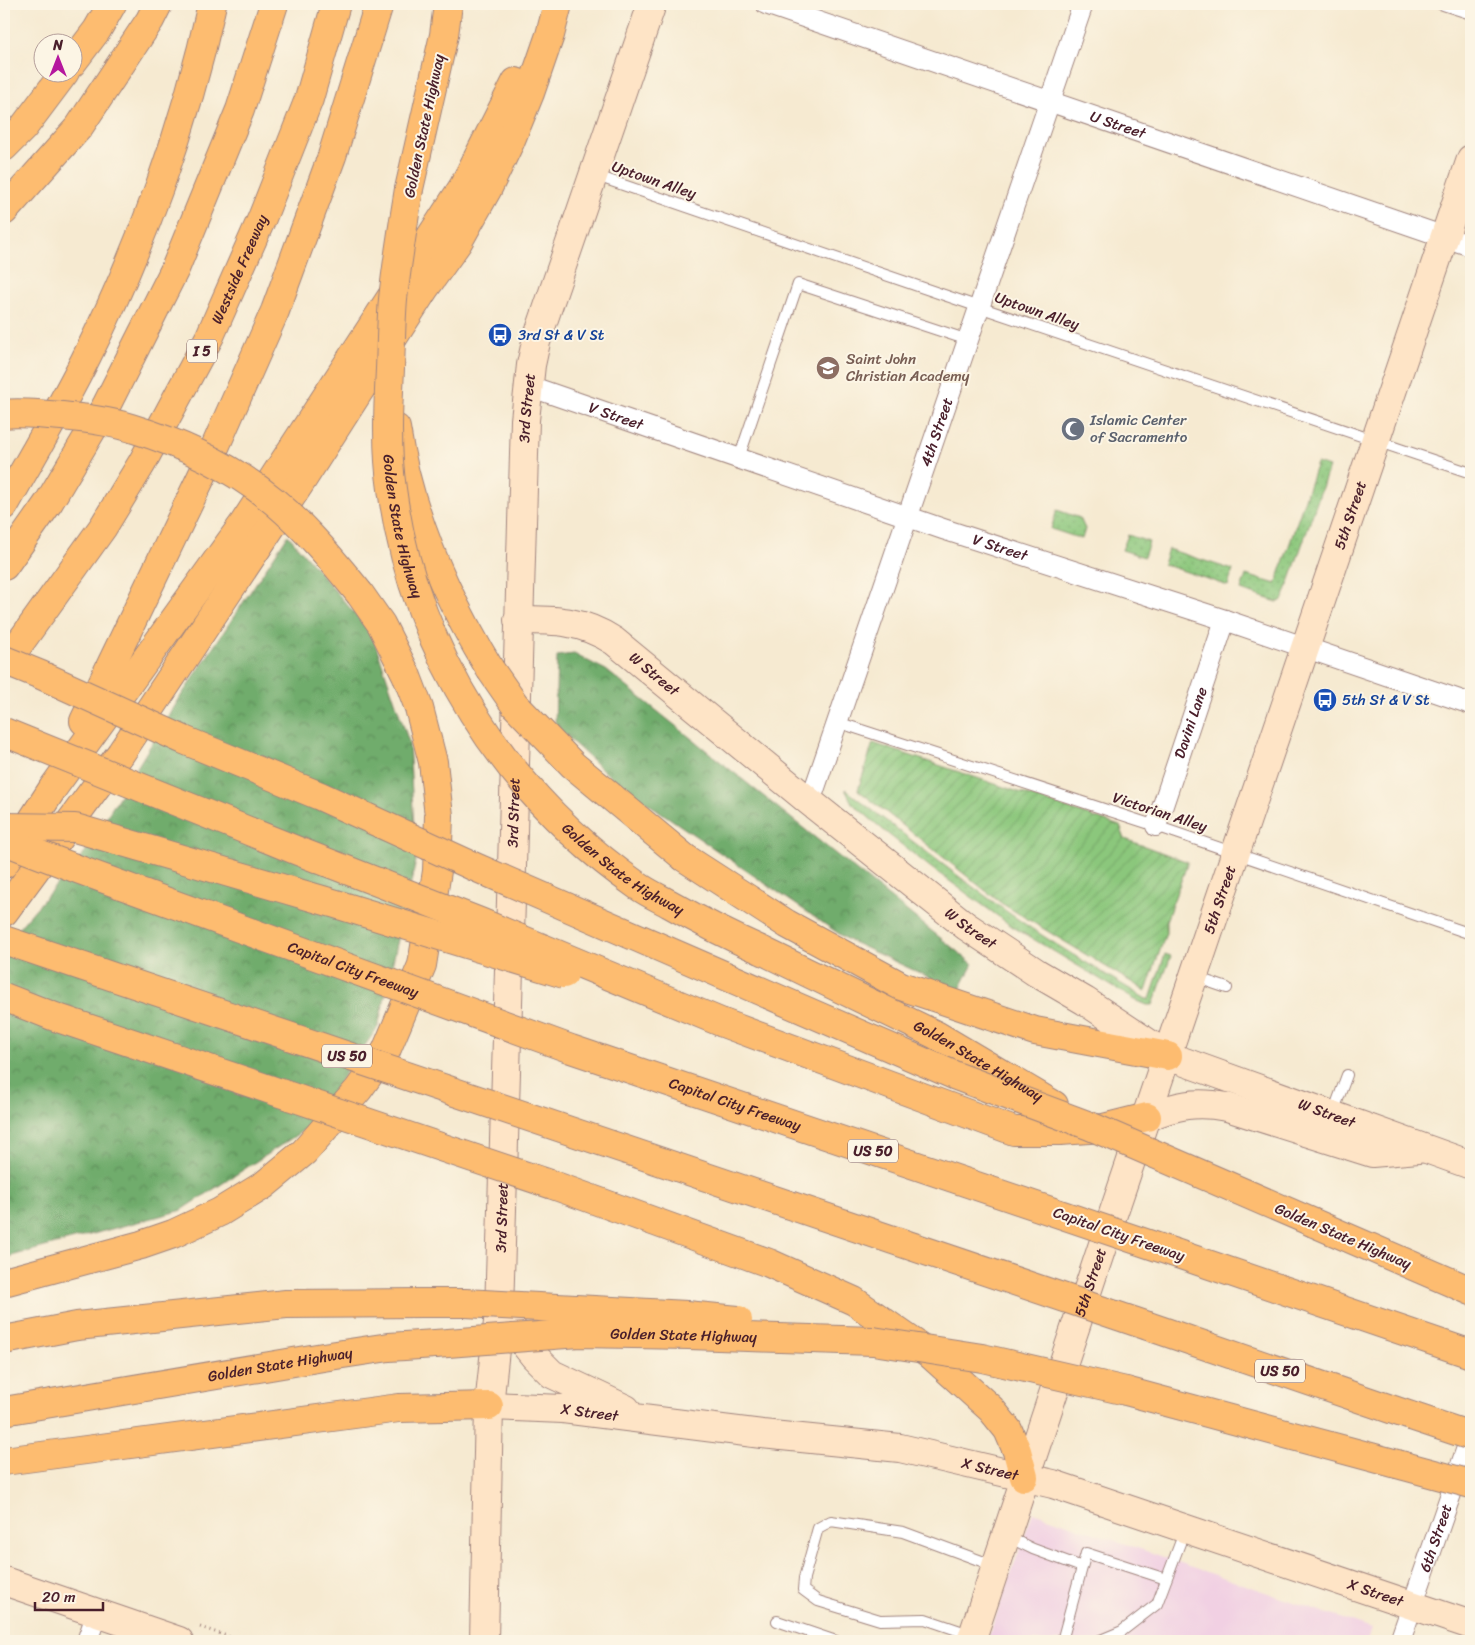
<svg xmlns="http://www.w3.org/2000/svg" width="1475" height="1645" viewBox="0 0 1475 1645" font-family="Sriracha,sans-serif">
  <style>
    .built { fill: #f1d0e3 }
    .grass { fill: url(#grass-dots); stroke: #6a7354 }
    .forest { fill: url(#forest-crowns); stroke: #5d664c }
    .garden { fill: url(#garden-furrows); stroke: #6a7354 }
    .lines { fill: none; stroke-linecap: round; stroke-linejoin: round }
    .lane-casing { stroke: #a0847e; stroke-width: 12 }
    .street-casing { stroke: #a0847e; stroke-width: 22 }
    .secondary-casing { stroke: #a0847e; stroke-width: 30 }
    .highway-casing { stroke: #a0847e; stroke-width: 30 }
    .path { stroke: #a0847e; stroke-width: 3; stroke-dasharray: 1 4; stroke-linecap: butt }
    .lane { stroke: #fff; stroke-width: 10 }
    .street { stroke: #fff; stroke-width: 20 }
    .secondary { stroke: #fee4c6; stroke-width: 28 }
    .highway { stroke: #fdbc70; stroke-width: 28 }
    .highway-bridge-casing { stroke: #a0847e; stroke-width: 30; stroke-linecap: butt }
    .highway-bridge { stroke: #fdbc70; stroke-width: 28 }
    .labels { text-anchor: middle; dominant-baseline: central; stroke-width: 4; stroke-linejoin: round; paint-order: stroke }
    .shield { fill: #fcf5e5; stroke: #7f5f63; stroke-width: 1 }
    .shield-label { font-size: 14px; font-weight: bold; fill: #4a1f2b }
    .street-label { font-size: 15px; fill: #4a1f2b; stroke: #fcf5e5 }
    .transit-label { font-size: 15px; fill: #164399; stroke: #fcf5e5; text-anchor: start }
    .education-label { font-size: 15px; fill: #785e54; stroke: #fcf5e5; text-anchor: start }
    .worship-label { font-size: 15px; fill: #5b616d; stroke: #fcf5e5; text-anchor: start }
  </style>
  <defs>
    <pattern id="grass-dots" width="8" height="8" patternUnits="userSpaceOnUse" patternTransform="scale(1.25)"><rect width="8" height="8" fill="#8bc77c"/><path d="M2 2h.1M6 6h.1" fill="none" stroke="#79aa6b" stroke-width="1.8" stroke-linecap="round"/></pattern>
    <pattern id="forest-crowns" width="20" height="18" patternUnits="userSpaceOnUse" patternTransform="scale(1.25)"><rect width="20" height="18" fill="#70ac6c"/><path d="M2 6a3 3 0 1 1 6 0M12 15a3 3 0 1 1 6 0" fill="none" stroke="#5e8b59"/></pattern>
    <pattern id="garden-furrows" width="10" height="10" patternUnits="userSpaceOnUse" patternTransform="scale(1.25)"><rect width="10" height="10" fill="#8bc77c"/><path d="M-1 1l2-2M0 10L10 0M9 11l2-2" fill="none" stroke="#79aa6b"/></pattern>
  </defs>
  <rect width="100%" height="100%" fill="#fcf5e5"/>
  <filter id="ink" filterUnits="userSpaceOnUse"><feTurbulence type="fractalNoise" baseFrequency=".02" numOctaves="2"/><feDisplacementMap in="SourceGraphic" scale="10" xChannelSelector="R" yChannelSelector="G"/><feConvolveMatrix kernelMatrix="1 2 1 2 8 2 1 2 1" color-interpolation-filters="sRGB"/></filter>
  <filter id="wash" filterUnits="userSpaceOnUse"><feTurbulence type="fractalNoise" baseFrequency=".0096" numOctaves="4" result="noise"/><feDisplacementMap in="SourceGraphic" scale="20" xChannelSelector="R" yChannelSelector="G"/><feGaussianBlur stdDeviation="1.12" result="paint"/><feColorMatrix in="noise" values="0 0 0 0 0 0 0 0 0 0 0 0 0 0 0 0 0 1.4 0 .05"/><feComposite in="paint" operator="in"/></filter>
  <g filter="url(#wash)">
    <rect width="100%" height="100%" fill="#f6ead1"/>
    <!-- built -->
    <path class="built" d="M1033,1512l339,117 -4,12h-381z"/>
    <!-- grass -->
    <path class="grass" d="M1317,463l12,4 -45,130 -3,4 -4,1 -36,-12 5,-15 30,9z
      M1057,510l23,8 5,11 -3,10 -31,-10z
      M1128,535l21,7 -5,15 -22,-7z
      M1168,549l65,21 -5,16 -65,-22z
      M845,789c57,44 113,88 171,129 42,29 87,54 130,81h4l15,-45 6,2 -18,49h-6l-12,-5 -122,-73 -83,-60 -42,-33 -36,-31z"/>
    <!-- forest -->
    <path class="forest" d="M288,535l84,99 37,108 7,119 -38,166 -71,101 -125,82 -178,48v-313l81,-93 96,-156z
      M574,654l32,16 367,294 -14,27 -111,-51 -233,-159 -60,-55 2,-70z"/>
    <!-- garden -->
    <path class="garden" d="M873,743l247,83 5,13 63,23 -22,59v12l-20,58 -145,-88 -143,-113z"/>
  </g>
  <g filter="url(#ink)">
    <g class="lines">
      <!-- lane casing -->
      <g class="lane-casing">
        <path id="lane" d="M1440,4l31,10
          M594,175l385,132 492,166
          M739,458l59,-174 170,56
          M837,722l319,104 315,108
          M1195,977l32,11
          M1333,1113l14,-38
          M1006,1536l27,13 49,18
          M777,1621l59,20
          M972,1635l-47,-16 -45,1 -62,-19 -15,-11 1,-12 14,-50 13,-7 72,11 92,34
          M1063,1641h-1l24,-88 80,26
          M1098,1641l24,-10 35,-27 28,-74"/>
      </g>
      <!-- street casing -->
      <g class="street-casing">
        <g id="street">
          <path id="s1" d="M766,4l705,242"/>
          <path id="s2" d="M529,386l414,143 282,91 246,84"/>
          <path id="s3" d="M810,802l273,-798"/>
          <path id="s4" d="M1156,826l69,-206"/>
          <path d="M87,1641l10,-28"/>
          <path id="s5" d="M1400,1641l71,-205"/>
        </g>
      </g>
      <!-- secondary casing -->
      <g class="secondary-casing">
        <g id="secondary">
          <path id="s6" d="M518,620c37,0 64,0 96,21l196,161 156,124 71,47 48,28 83,55 303,109"/>
          <path d="M1147,1117c30,-12 48,-16 80,-10l145,46 46,-4"/>
          <path d="M506,1321l28,35 18,18 74,35"/>
          <path id="s7" d="M489,1406l74,3 199,25 138,14 153,36 418,141"/>
          <path d="M4,1581l175,60"/>
          <path id="s8" d="M484,1641l5,-235 10,-94 26,-892 6,-55 5,-23 116,-338"/>
          <path id="s9" d="M971,1641l140,-421 360,-1061"/>
        </g>
      </g>
      <!-- highway casing -->
      <g class="highway-casing">
        <g id="highway">
          <path d="M72,63l25,-33 15,-26"/>
          <path d="M4,147l19,-19 42,-56"/>
          <path d="M409,189l35,-154 4,-31"/>
          <path d="M4,211l75,-84 71,-107 8,-16"/>
          <path d="M396,428c13,86 49,167 94,241"/>
          <path d="M4,506c27,-48 56,-96 81,-146 56,-111 101,-235 127,-356"/>
          <path d="M4,566l45,-64 57,-96 69,-137 65,-159 34,-106"/>
          <path id="s10" d="M4,665l99,-138 39,-64 68,-127 52,-118 47,-119 27,-95"/>
          <path d="M84,721l124,-258 67,-152 57,-155 47,-152"/>
          <path d="M685,858l102,66 114,62 134,45 133,25"/>
          <path d="M4,864l49,-76 191,-265 219,-336 53,-105"/>
          <path d="M4,912l117,-159 180,-271 124,-194 33,-46 29,-52 23,-48 20,-49 20,-58 8,-31"/>
          <path id="s11" d="M761,950l175,85 118,70"/>
          <path d="M723,1023l291,108h46l43,-3 44,-11"/>
          <path d="M553,1185l216,78 85,38 76,53 61,55 17,21 9,21 7,26"/>
          <path d="M1314,1223l157,68"/>
          <path d="M1175,1253l296,101"/>
          <path d="M4,1282l137,-37 32,-11 47,-22 44,-27 40,-33 54,-62 28,-39 36,-86 15,-94 2,-55 -6,-54 -14,-54 -13,-34 -25,-50 -21,-30"/>
          <path d="M1148,1326l263,90"/>
          <path d="M4,1340l73,-14 209,-22 137,-1"/>
          <path d="M1126,1391l271,73"/>
          <path id="s12" d="M4,1411l319,-54 66,-10 46,-3"/>
          <path d="M4,1461l395,-53 90,-2"/>
        </g>
      </g>
      <!-- path -->
      <path class="path" d="M200,1627l42,14"/>
      <!-- lane -->
      <use href="#lane" class="lane"/>
      <!-- street -->
      <use href="#street" class="street"/>
      <!-- secondary -->
      <use href="#secondary" class="secondary"/>
      <!-- highway -->
      <use href="#highway" class="highway"/>
      <!-- highway-bridge casing -->
      <g class="highway-bridge-casing">
        <g id="highway-bridge">
          <path id="s13" d="M409,189c-6,37 -12,73 -16,110 -2,23 -2,46 -3,70 -2,40 -4,80 2,120 22,162 112,303 246,397 10,7 21,12 32,18 30,17 59,32 91,46"/>
          <path d="M4,414c15,-2 30,0 45,1 27,2 57,5 82,13 52,16 103,40 144,74 32,27 59,60 85,92"/>
          <path d="M4,660l37,15 143,65 136,56 155,71 481,209 134,50 224,97"/>
          <path d="M490,669l25,36 58,60 112,93"/>
          <path d="M4,732l294,119 182,71 243,101"/>
          <path d="M4,827l71,1 261,76 228,70"/>
          <path id="s14" d="M7,842l73,28 491,179 604,204"/>
          <path d="M4,940l1144,386"/>
          <path d="M4,997l51,20 498,168"/>
          <path d="M423,1303h42l222,12 51,5"/>
          <path id="s15" d="M435,1344l144,-11 109,2 185,6 109,17 144,33"/>
          <path d="M1411,1416l60,20"/>
          <path d="M1397,1464l74,20"/>
        </g>
      </g>
      <!-- highway-bridge -->
      <use href="#highway-bridge" class="highway-bridge"/>
    </g>
  </g>
  <!-- icons -->
  <defs>
    <g id="bus-disc" transform="scale(1.25)"><circle r="9.5" fill="#1a4fb4" stroke="#fcf5e5"/><path d="M-5-6H5V4H4V6H2V4H-2V6H-4V4H-5ZM-3.5-4V0h7V-4ZM-3.5 1.2v1.5H-2V1.2ZM2 1.2v1.5H3.5V1.2Z" fill="#fff"/></g>
    <g id="school-disc" transform="scale(1.25)"><circle r="9.5" fill="#8d6e63" stroke="#fcf5e5"/><path d="M0-5L7-2L0 1L-7-2ZM-4 1L0 2.5L4 1V4Q0 6-4 4Z" fill="#fff"/></g>
    <g id="mosque-disc" transform="scale(1.25)"><circle r="9.5" fill="#6b7280" stroke="#fcf5e5"/><path d="M3.5-4.9A6 6 0 1 0 3.5 4.9A5 5 0 1 1 3.5-4.9Z" fill="#fff"/></g>
  </defs>
  <g fill-rule="evenodd">
    <use href="#bus-disc" x="500" y="335"/>
    <use href="#school-disc" x="828" y="368"/>
    <use href="#mosque-disc" x="1073" y="429"/>
    <use href="#bus-disc" x="1325" y="700"/>
  </g>
  <g class="labels">
    <!-- shield labels -->
    <g class="shield">
      <rect x="187" y="339.5" width="30" height="23" rx="4"/>
      <rect x="322" y="1044.5" width="50" height="23" rx="4"/>
      <rect x="848" y="1139.5" width="50" height="23" rx="4"/>
      <rect x="1255" y="1359.5" width="50" height="23" rx="4"/>
    </g>
    <g class="shield-label">
      <text x="202" y="351">I 5</text>
      <text x="347" y="1056">US 50</text>
      <text x="873" y="1151">US 50</text>
      <text x="1280" y="1371">US 50</text>
    </g>
    <!-- street labels -->
    <g class="street-label">
      <text stroke="none"><textPath href="#s1" startOffset="372">U Street</textPath></text>
      <text transform="translate(424 126) rotate(-78)">Golden State Highway</text>
      <text transform="translate(654 180) rotate(19)">Uptown Alley</text>
      <text stroke="none"><textPath href="#s10" startOffset="462">Westside Freeway</textPath></text>
      <text transform="translate(1037 311) rotate(19)">Uptown Alley</text>
      <text stroke="none"><textPath href="#s8" startOffset="1234">3rd Street</textPath></text>
      <text stroke="none"><textPath href="#s2" startOffset="92">V Street</textPath></text>
      <text stroke="none"><textPath href="#s3" startOffset="391">4th Street</textPath></text>
      <text stroke="none"><textPath href="#s9" startOffset="1188">5th Street</textPath></text>
      <text stroke="none"><textPath href="#s13" startOffset="340">Golden State Highway</textPath></text>
      <text stroke="none"><textPath href="#s2" startOffset="498">V Street</textPath></text>
      <text stroke="none"><textPath href="#s6" startOffset="152">W Street</textPath></text>
      <text stroke="none"><textPath href="#s4" startOffset="109">Davini Lane</textPath></text>
      <text transform="translate(1160 812) rotate(18)">Victorian Alley</text>
      <text stroke="none"><textPath href="#s8" startOffset="829">3rd Street</textPath></text>
      <text stroke="none"><textPath href="#s13" startOffset="760">Golden State Highway</textPath></text>
      <text stroke="none"><textPath href="#s9" startOffset="782">5th Street</textPath></text>
      <text stroke="none"><textPath href="#s6" startOffset="558">W Street</textPath></text>
      <text stroke="none"><textPath href="#s14" startOffset="369">Capital City Freeway</textPath></text>
      <text stroke="none"><textPath href="#s11" startOffset="244">Golden State Highway</textPath></text>
      <text stroke="none"><textPath href="#s14" startOffset="774">Capital City Freeway</textPath></text>
      <text stroke="none"><textPath href="#s6" startOffset="962">W Street</textPath></text>
      <text stroke="none"><textPath href="#s8" startOffset="424">3rd Street</textPath></text>
      <text transform="translate(1119 1234) rotate(19)">Capital City Freeway</text>
      <text transform="translate(1343 1236) rotate(23)">Golden State Highway</text>
      <text stroke="none"><textPath href="#s9" startOffset="378">5th Street</textPath></text>
      <text stroke="none"><textPath href="#s15" startOffset="249">Golden State Highway</textPath></text>
      <text stroke="none"><textPath href="#s12" startOffset="280">Golden State Highway</textPath></text>
      <text stroke="none"><textPath href="#s7" startOffset="101">X Street</textPath></text>
      <text stroke="none"><textPath href="#s7" startOffset="506">X Street</textPath></text>
      <text stroke="none"><textPath href="#s5" startOffset="109">6th Street</textPath></text>
      <text stroke="none"><textPath href="#s7" startOffset="911">X Street</textPath></text>
    </g>
    <!-- transit labels -->
    <g class="transit-label">
      <text x="518" y="335">3rd St &amp; V St</text>
      <text x="1342" y="700">5th St &amp; V St</text>
    </g>
    <!-- education labels -->
    <g class="education-label">
      <text x="846" y="359">Saint John<tspan x="846" dy="17">Christian Academy</tspan></text>
    </g>
    <!-- worship labels -->
    <g class="worship-label">
      <text x="1090" y="420">Islamic Center<tspan x="1090" dy="17">of Sacramento</tspan></text>
    </g>
  </g>
  <!-- margin -->
  <rect width="1475" height="1645" fill="none" stroke="#fcf5e5" stroke-width="20"/>
  <!-- north arrow -->
  <g transform="translate(58 58)"><circle r="24" fill="#fcf5e5" stroke="#b59f9b"/>
  <path d="M0-4L9 19L0 12L-9 19Z" fill="#b5179e"/>
  <text y="-8" font-size="14" font-weight="bold" text-anchor="middle" fill="#4a1f2b">N</text>
  </g>
  <!-- scale -->
  <path d="M35 1602v8h68v-8" fill="none" stroke="#4a1f2b" stroke-width="2.5"/>
  <text x="42" y="1602" font-size="15" fill="#4a1f2b" stroke="#fcf5e5" stroke-width="4" paint-order="stroke">20 m</text>
</svg>
